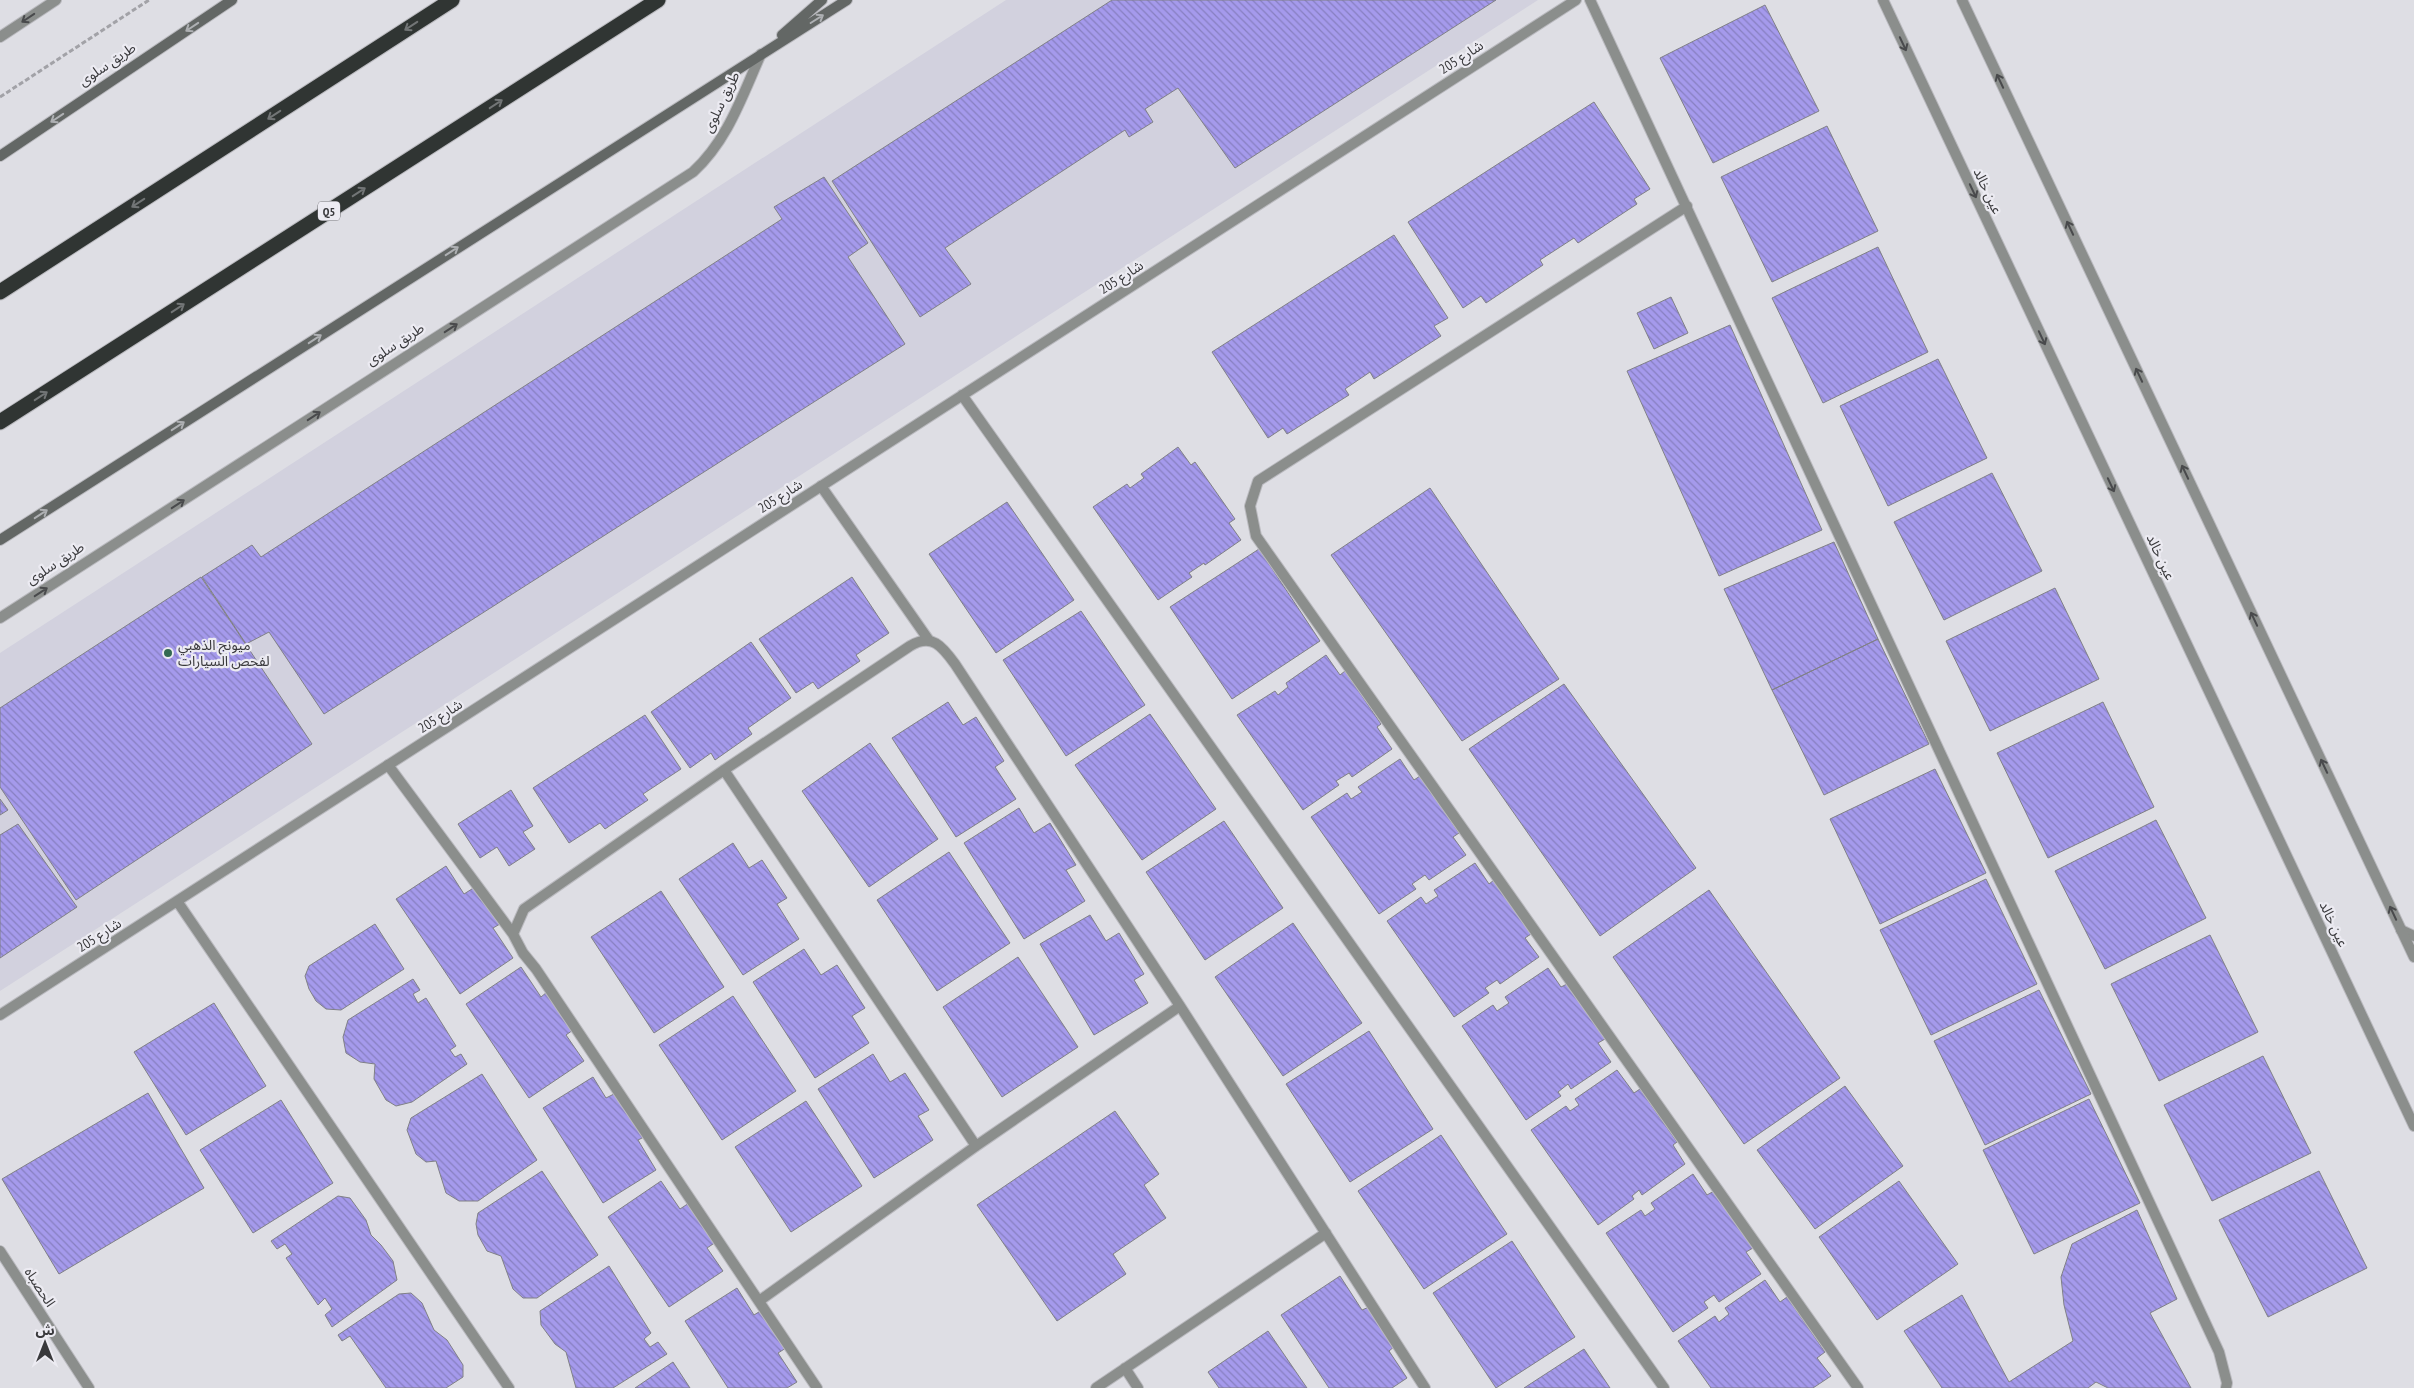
<svg xmlns="http://www.w3.org/2000/svg" width="2414" height="1388" viewBox="0 0 2414 1388" font-family="'PT Sans Narrow','Noto Sans Arabic',sans-serif">
  <style>
    .built { fill: #d2d1de }
    .building { fill: url(#building-back-hatch); stroke: #808086 }
    .lines { fill: none; stroke-linecap: round; stroke-linejoin: round }
    .service-casing { stroke: #bababf; stroke-width: 12 }
    .minor-casing { stroke: #bababf; stroke-width: 12 }
    .tertiary-casing { stroke: #bababf; stroke-width: 12 }
    .secondary-casing { stroke: #bababf; stroke-width: 12 }
    .motorway-casing { stroke: #bababf; stroke-width: 17 }
    .path { stroke: #a2a2a7; stroke-width: 3; stroke-dasharray: 5 2.5; stroke-linecap: butt }
    .service { stroke: #8b8e8c; stroke-width: 10 }
    .minor { stroke: #8b8e8c; stroke-width: 10 }
    .tertiary { stroke: #8b8e8c; stroke-width: 10 }
    .secondary { stroke: #636765; stroke-width: 10 }
    .motorway { stroke: #303533; stroke-width: 15 }
    .oneway { stroke: #494a4c }
    .oneway2 { stroke: #aeb0b3 }
    .oneway3 { stroke: #727576 }
    .poi-dot { fill: #346a51; stroke: #ecebf2; stroke-width: 2 }
    .labels { text-anchor: middle; dominant-baseline: central; stroke-width: 4.5; stroke-linejoin: round; paint-order: stroke }
    .shield { fill: #ecebf2; stroke: #6f6e73; stroke-width: 1 }
    .shield-label { font-size: 12px; font-weight: bold; fill: #39393c }
    .street-label { font-size: 14px; fill: #39393c; stroke: #ecebf2 }
    .poi-label { font-size: 14px; fill: #39393c; stroke: #ecebf2; text-anchor: start }
  </style>
  <defs>
    <pattern id="building-back-hatch" width="6" height="6" patternUnits="userSpaceOnUse" patternTransform="scale(1.25)"><rect width="6" height="6" fill="#a59aec"/><path d="M-1 5l2 2M0 0l6 6M5-1l2 2" fill="none" stroke="#877fc0"/></pattern>
  </defs>
  <rect width="100%" height="100%" fill="#dedee4"/>
  <!-- built -->
  <path class="built" d="M1006,0h532l-1538,991v-338z"/>
  <!-- building -->
  <path class="building" d="M1112,0h384l-261,168 -57,-80 -33,21 8,13 -24,15 -4,-7 -180,118 26,36 -51,33 -88,-136z
    M1765,5l54,106 -106,52 -53,-105z
    M1594,102l56,87 -16,10 3,5 -59,39 -4,-5 -34,22 3,5 -57,38 -5,-7 -18,12 -55,-86z
    M1827,126l51,105 -106,51 -51,-105z
    M824,177l44,66 -20,14 57,87 -581,370 -55,-82 -23,12 -44,-67 50,-32 9,12 521,-338 -8,-12z
    M1394,235l54,83 -14,8 7,10 -67,43 -4,-7 -25,17 4,6 -62,39 -4,-6 -15,10 -56,-86z
    M1878,247l50,105 -105,51 -51,-105z
    M1671,297l17,36 -34,16 -17,-36z
    M1730,325l92,205 -103,46 -92,-205z
    M1938,359l49,99 -99,48 -48,-100z
    M1178,447l13,18 4,-3 40,57 -6,4 12,17 -36,25 -1,-2 -15,10 3,4 -34,23 -65,-93 34,-23 3,4 14,-10 -3,-4z
    M1992,473l50,98 -98,49 -50,-98z
    M1430,488l129,191 -97,62 -131,-186z
    M1007,502l67,98 -78,53 -67,-99z
    M1834,542l44,97 -106,51 -48,-101z
    M1259,549l61,92 -88,58 -62,-92z
    M201,577l111,167 -236,156 -76,-113v-79z
    M852,577l37,56 -33,22 4,6 -42,28 -5,-7 -17,11 -37,-54z
    M2055,588l44,91 -109,52 -44,-90z
    M1081,611l64,94 -79,51 -63,-96z
    M1878,639l51,105 -105,51 -52,-105z
    M751,642l40,56 -43,30 4,6 -37,26 -4,-7 -21,15 -39,-56z
    M1326,655l14,20 5,-4 36,53 -4,3 15,22 -40,28 -3,-4 -13,8 3,4 -36,25 -66,-95 38,-24 3,4 10,-8 -2,-4z
    M1564,684l132,184 -96,68 -131,-187z
    M948,702l15,23 13,-8 28,44 -9,6 21,32 -60,38 -64,-99z
    M2103,702l51,105 -106,51 -51,-105z
    M1150,714l66,95 -74,51 -67,-95z
    M645,715l36,54 -38,25 5,6 -43,29 -5,-6 -31,20 -36,-55z
    M870,743l68,96 -69,48 -67,-96z
    M1400,759l14,21 6,-4 39,57 -6,4 13,18 -37,25 -4,-5 -13,9 4,5 -37,25 -68,-97 36,-24 4,6 11,-7 -4,-5z
    M1935,769l51,104 -106,51 -50,-105z
    M511,790l22,36 -10,6 12,17 -26,17 -12,-19 -17,11 -22,-34z
    M0,799l8,11 -8,5z
    M1019,808l15,25 16,-10 26,42 -10,5 19,31 -61,38 -60,-96z
    M2156,820l50,98 -101,51 -50,-98z
    M1224,821l59,87 -78,52 -59,-88z
    M18,824l59,83 -77,51v-123z
    M733,843l16,25 13,-8 25,38 -10,6 22,35 -56,36 -64,-96z
    M949,852l61,91 -73,48 -60,-91z
    M1475,863l14,21 5,-4 37,54 -6,4 14,19 -39,27 -3,-4 -12,8 4,5 -35,24 -67,-96 34,-24 5,7 12,-8 -4,-6z
    M446,866l18,28 11,-7 25,37 -7,4 20,30 -53,36 -64,-95z
    M1986,879l51,105 -106,51 -51,-105z
    M1709,890l131,188 -96,66 -131,-187z
    M661,891l63,96 -70,46 -63,-96z
    M1090,915l16,26 13,-8 25,41 -10,6 14,23 -54,32 -54,-91z
    M1293,923l69,100 -79,53 -68,-99z
    M375,924l29,45 -63,41 -15,-1 -10,-8 -7,-12 -4,-13 4,-10z
    M2210,935l48,97 -99,49 -48,-97z
    M804,949l17,26 16,-10 28,43 -13,8 17,27 -54,35 -62,-96z
    M1018,957l60,90 -76,50 -59,-90z
    M521,967l20,30 6,-5 26,38 -7,5 18,26 -55,37 -63,-94z
    M1548,968l13,19 6,-3 38,55 -7,4 13,19 -40,27 -3,-5 -10,8 3,4 -35,24 -64,-94 31,-21 4,6 12,-8 -4,-6z
    M413,979l7,11 -7,4 5,9 8,-5 30,48 -6,4 5,7 6,-3 6,10 -55,38 -16,4 -10,-6 -12,-21 1,-15 -15,-2 -14,-9 -3,-16 5,-17z
    M2039,990l52,104 -106,51 -51,-104z
    M733,996l63,95 -74,49 -63,-95z
    M214,1003l52,83 -80,49 -52,-83z
    M1369,1031l64,98 -83,53 -64,-98z
    M873,1054l17,28 15,-9 24,37 -11,6 15,24 -59,38 -56,-89z
    M2263,1056l48,97 -99,48 -48,-96z
    M1617,1070l17,23 6,-4 37,53 -4,3 12,19 -43,31 -3,-5 -7,6 2,3 -36,26 -67,-95 35,-24 4,5 9,-6 -4,-6z
    M482,1074l55,86 -59,41h-19l-13,-8 -10,-32 -10,1 -10,-8 -9,-24 4,-12z
    M593,1077l13,21 10,-5 28,44 -6,3 18,30 -53,33 -60,-95z
    M1845,1086l58,80 -88,63 -58,-79z
    M148,1093l56,95 -145,86 -57,-95z
    M2089,1099l51,104 -106,51 -51,-104z
    M281,1100l52,83 -80,50 -53,-83z
    M806,1101l56,85 -71,46 -56,-85z
    M1115,1111l44,63 -15,11 22,33 -53,36 13,20 -69,47 -80,-116z
    M1441,1135l66,99 -83,55 -66,-98z
    M542,1171l56,84 -61,43h-14l-10,-9 -12,-33 -14,-5 -9,-16 -2,-11 2,-11z
    M2319,1171l48,97 -99,49 -49,-97z
    M1693,1174l14,21 7,-4 39,57 -7,4 15,22 -42,28 -5,-7 -10,7 4,6 -35,24 -67,-99 35,-23 4,6 10,-7 -4,-6z
    M661,1181l19,28 9,-6 27,39 -9,6 16,23 -54,36 -61,-90z
    M1899,1181l59,83 -81,56 -58,-83z
    M338,1196l12,2 16,22 5,15 10,10 12,16 4,19 -65,47 -7,-12 7,-6 -7,-11 -7,7 -32,-47 6,-4 -7,-10 -8,5 -6,-8z
    M2137,1210l40,89 -27,14 41,75h-83l-12,-6 -8,6h-146l-38,-57 58,-36 47,87 64,-41 -9,-36 -3,-28 11,-33z
    M1512,1241l63,96 -79,51 -63,-95z
    M609,1266l42,67 -7,6 6,8 8,-5 9,12 -54,34h-37l-10,-36 -11,-8 -14,-19 -1,-14z
    M1340,1276l22,34 7,-3 26,39 -6,5 18,27 -15,10h-63l-48,-73z
    M1765,1280l15,22 7,-5 38,55 -8,6 14,18 -18,12h-102l-33,-47 37,-25 4,6 10,-8 -4,-6z
    M737,1288l17,27 8,-5 24,38 -8,5 19,29 -10,6h-59l-43,-67z
    M411,1293l11,10 12,27 13,10 16,25v12l-17,11h-60l-36,-52 -8,5 -4,-6 61,-41z
    M1268,1331l39,57h-88l-11,-16z
    M1584,1349l26,39h-86z
    M673,1362l17,26h-55z"/>
  <g class="lines">
    <!-- service casing -->
    <g class="service-casing">
      <path id="service" d="M1590,0l629,1352 8,31 -1,5
        M1687,206l-429,275 -8,25 6,30 602,852
        M821,486l107,153
        M388,765l125,169 10,19 13,16 281,419
        M724,770l252,376
        M513,934l11,-25 200,-139 186,-124c22,-13 32,0 45,18l225,342 245,382
        M759,1301l217,-155 204,-140
        M1125,1368l13,20
        M1096,1388l230,-155"/>
    </g>
    <!-- minor casing -->
    <g class="minor-casing">
      <path id="minor" d="M0,37l56,-37
        M962,395l702,993
        M0,618l693,-446c35,-32 49,-76 68,-118
        M177,901l332,487
        M2401,930l13,6
        M0,1015l1576,-1015
        M0,1251l89,137"/>
    </g>
    <!-- tertiary casing -->
    <g class="tertiary-casing">
      <path id="tertiary" d="M1883,0l531,1126
        M1962,0l452,957"/>
    </g>
    <!-- secondary casing -->
    <g class="secondary-casing">
      <path id="secondary" d="M782,35l40,-35
        M0,156l232,-156
        M0,540l847,-540"/>
    </g>
    <!-- motorway casing -->
    <g class="motorway-casing">
      <path id="motorway" d="M0,292l452,-292
        M0,422l658,-422"/>
    </g>
    <!-- path -->
    <path class="path" d="M0,97l149,-97"/>
    <!-- service -->
    <use href="#service" class="service"/>
    <!-- minor -->
    <use href="#minor" class="minor"/>
    <!-- tertiary -->
    <use href="#tertiary" class="tertiary"/>
    <!-- secondary -->
    <use href="#secondary" class="secondary"/>
    <!-- motorway -->
    <use href="#motorway" class="motorway"/>
  </g>
  <!-- one-way arrows -->
  <defs><path id="oneway-shaft" d="M-6 0H5M1.5-3L5.5 0L1.5 3" fill="none" stroke-width="1.6" stroke-linecap="round" stroke-linejoin="round" transform="scale(1.25)"/></defs>
  <g class="oneway">
    <use href="#oneway-shaft" transform="translate(28 18) rotate(146)"/>
    <use href="#oneway-shaft" transform="translate(1903 44) rotate(65)"/>
    <use href="#oneway-shaft" transform="translate(2000 81) rotate(-115)"/>
    <use href="#oneway-shaft" transform="translate(1973 191) rotate(65)"/>
    <use href="#oneway-shaft" transform="translate(2070 228) rotate(-115)"/>
    <use href="#oneway-shaft" transform="translate(451 328) rotate(-33)"/>
    <use href="#oneway-shaft" transform="translate(2042 338) rotate(65)"/>
    <use href="#oneway-shaft" transform="translate(2139 375) rotate(-115)"/>
    <use href="#oneway-shaft" transform="translate(314 416) rotate(-33)"/>
    <use href="#oneway-shaft" transform="translate(2185 472) rotate(-115)"/>
    <use href="#oneway-shaft" transform="translate(2111 485) rotate(65)"/>
    <use href="#oneway-shaft" transform="translate(178 504) rotate(-33)"/>
    <use href="#oneway-shaft" transform="translate(41 592) rotate(-33)"/>
    <use href="#oneway-shaft" transform="translate(2254 619) rotate(-115)"/>
    <use href="#oneway-shaft" transform="translate(2324 766) rotate(-115)"/>
    <use href="#oneway-shaft" transform="translate(2393 913) rotate(-115)"/>
  </g>
  <g class="oneway2">
    <use href="#oneway-shaft" transform="translate(817 19) rotate(-32)"/>
    <use href="#oneway-shaft" transform="translate(192 27) rotate(146)"/>
    <use href="#oneway-shaft" transform="translate(57 118) rotate(146)"/>
    <use href="#oneway-shaft" transform="translate(452 251) rotate(-33)"/>
    <use href="#oneway-shaft" transform="translate(315 339) rotate(-33)"/>
    <use href="#oneway-shaft" transform="translate(178 426) rotate(-33)"/>
    <use href="#oneway-shaft" transform="translate(41 514) rotate(-33)"/>
  </g>
  <g class="oneway3">
    <use href="#oneway-shaft" transform="translate(411 26) rotate(147)"/>
    <use href="#oneway-shaft" transform="translate(496 104) rotate(-33)"/>
    <use href="#oneway-shaft" transform="translate(274 115) rotate(147)"/>
    <use href="#oneway-shaft" transform="translate(359 192) rotate(-33)"/>
    <use href="#oneway-shaft" transform="translate(138 203) rotate(147)"/>
    <use href="#oneway-shaft" transform="translate(178 308) rotate(-33)"/>
    <use href="#oneway-shaft" transform="translate(41 396) rotate(-33)"/>
  </g>
  <!-- markers -->
  <circle class="poi-dot" cx="168" cy="653" r="5"/>
  <g class="labels">
    <!-- shield labels -->
    <rect class="shield" x="318" y="201.5" width="22" height="19" rx="4"/>
    <g class="shield-label">
      <text x="329" y="211">Q5</text>
    </g>
    <!-- street labels -->
    <g class="street-label">
      <text transform="translate(1461 57) rotate(-33)">شارع 205</text>
      <text transform="translate(107 64) rotate(-34)">طريق سلوى</text>
      <text transform="translate(721 102) rotate(-64)">طريق سلوى</text>
      <text transform="translate(1988 191) rotate(65)">عين خالد</text>
      <text transform="translate(1121 277) rotate(-33)">شارع 205</text>
      <text transform="translate(395 344) rotate(-33)">طريق سلوى</text>
      <text transform="translate(780 496) rotate(-33)">شارع 205</text>
      <text transform="translate(2161 557) rotate(65)">عين خالد</text>
      <text transform="translate(55 563) rotate(-33)">طريق سلوى</text>
      <text transform="translate(440 716) rotate(-33)">شارع 205</text>
      <text transform="translate(2334 924) rotate(65)">عين خالد</text>
      <text transform="translate(99 935) rotate(-33)">شارع 205</text>
      <text transform="translate(40 1287) rotate(57)">الحصباه</text>
    </g>
    <!-- poi labels -->
    <g class="poi-label">
      <text x="178" y="645">ميونج الذهبي<tspan x="178" dy="16">لفحص السيارات</tspan></text>
    </g>
  </g>
  <!-- north arrow -->
  <g transform="translate(45 1343)" stroke="#ecebf2" stroke-width="4" paint-order="stroke">
  <path d="M0-4L9 19L0 12L-9 19Z" fill="#39393c"/>
  <text y="-8" font-size="14" font-weight="bold" text-anchor="middle" fill="#39393c">ش</text>
  </g>
</svg>
